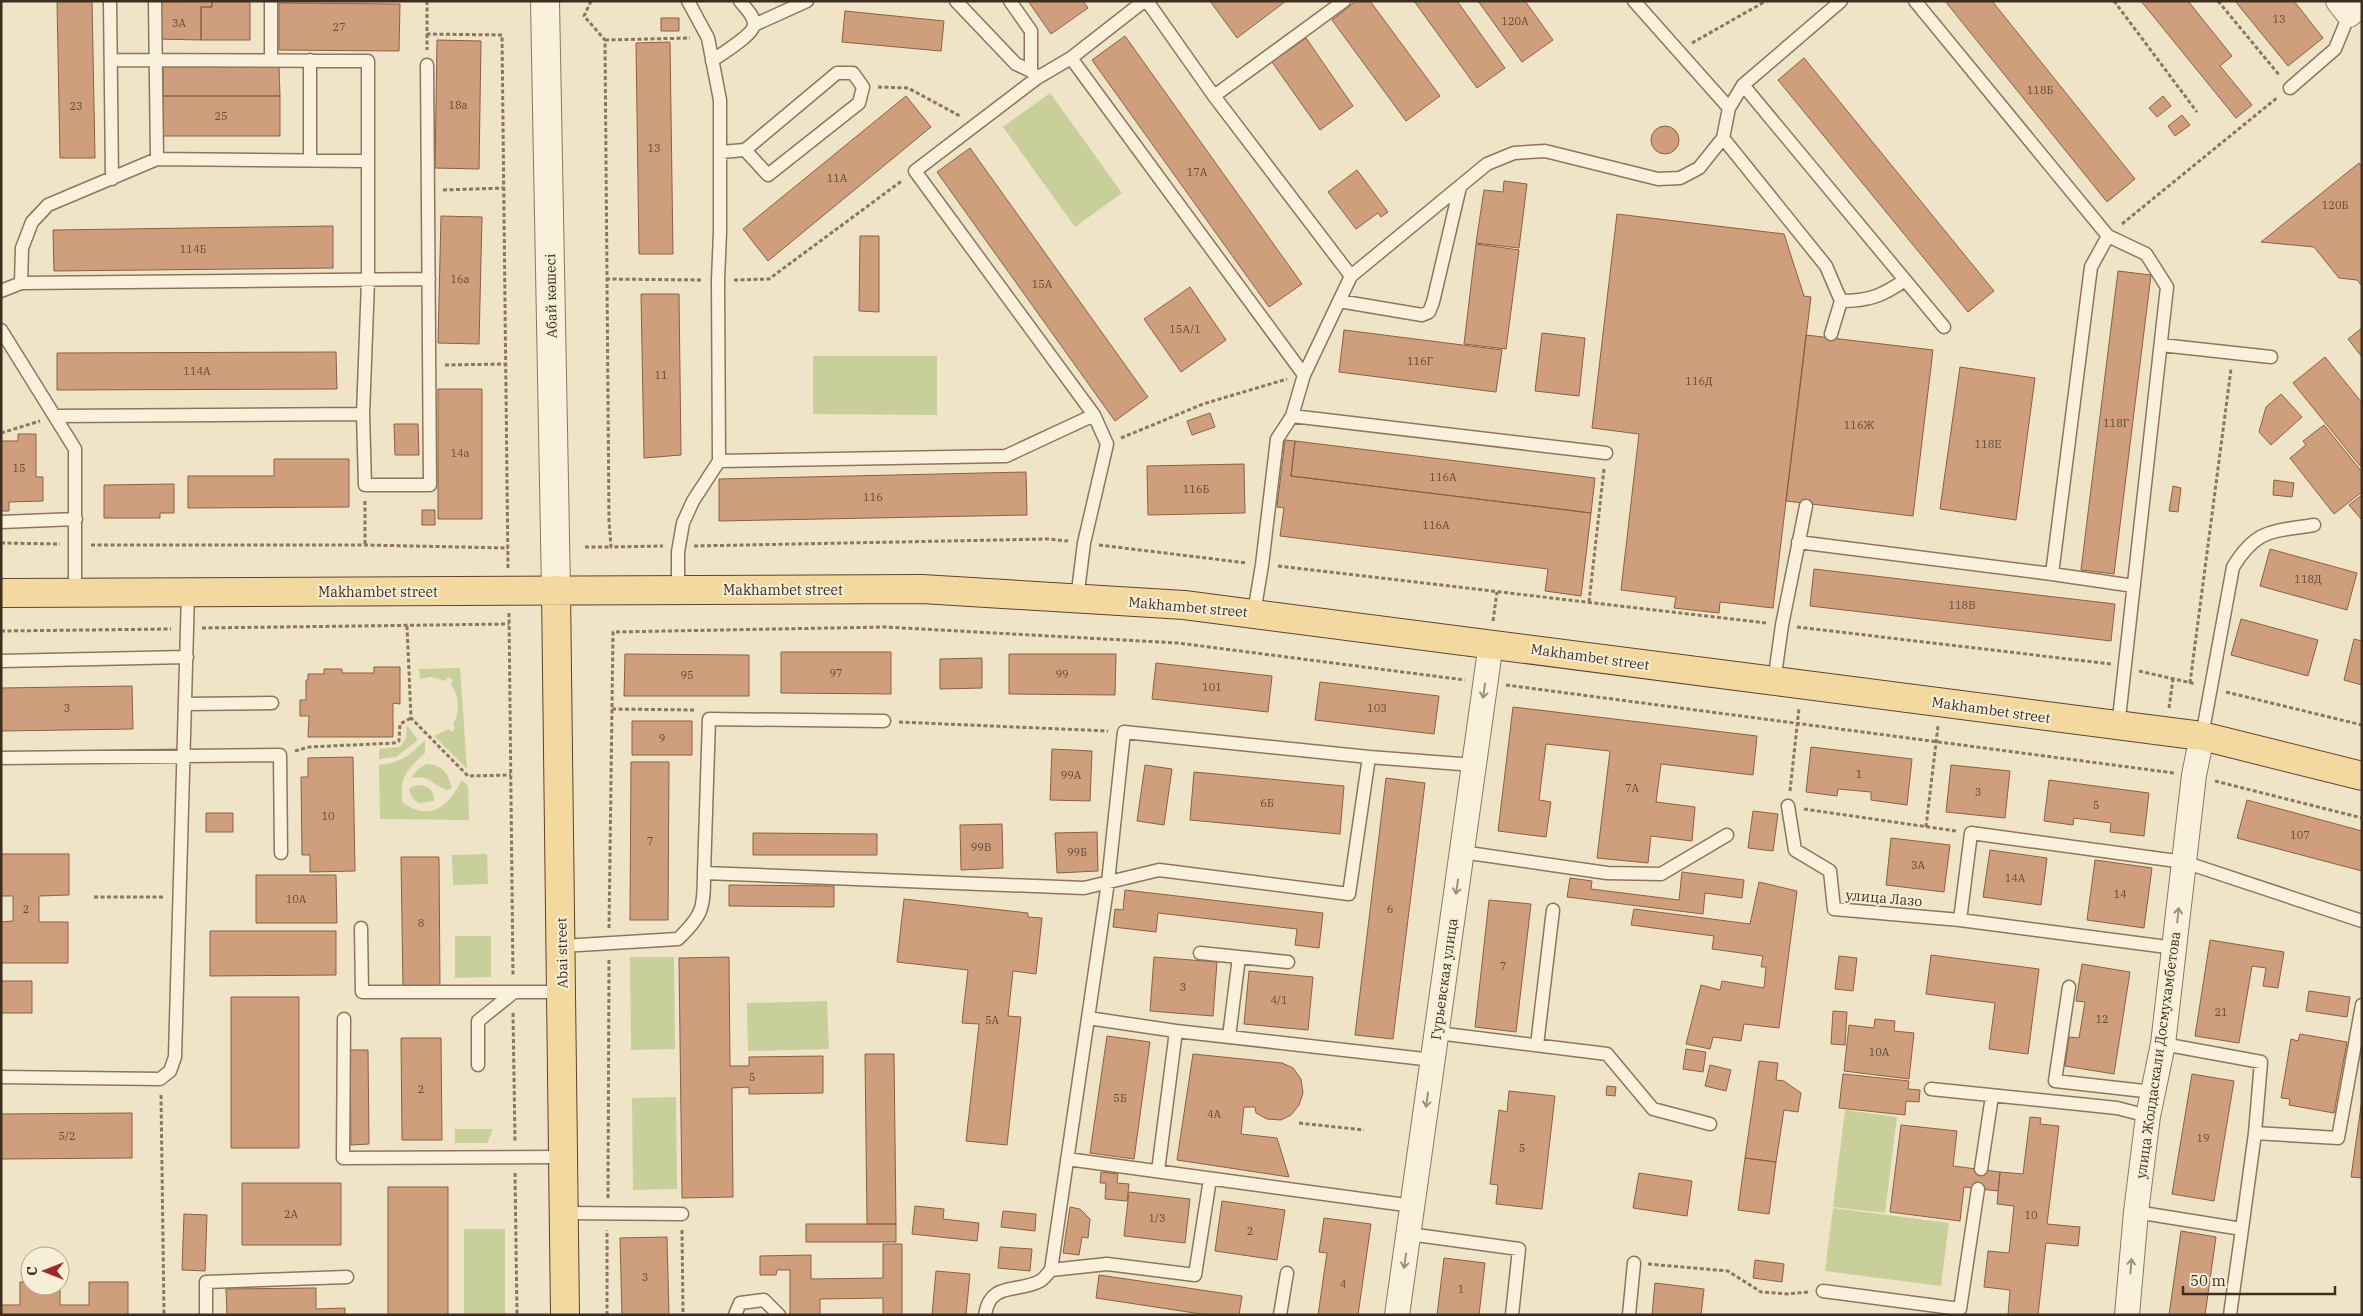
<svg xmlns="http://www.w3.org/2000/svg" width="2363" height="1316" viewBox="0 0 2363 1316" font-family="'IBM Plex Serif',serif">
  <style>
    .green { fill: #c9cf9b }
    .building { fill: #cf9f7d; stroke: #8d5f41 }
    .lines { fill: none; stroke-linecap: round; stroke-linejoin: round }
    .service-casing { stroke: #8d765c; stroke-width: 15 }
    .minor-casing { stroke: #8d765c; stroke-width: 26 }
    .tertiary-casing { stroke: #8d765c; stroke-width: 30 }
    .primary-casing { stroke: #5b4430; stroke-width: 30 }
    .path { stroke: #8d765c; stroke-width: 3; stroke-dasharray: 4 2.5; stroke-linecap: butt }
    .service { stroke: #faf1dc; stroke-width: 12 }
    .minor { stroke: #faf1dc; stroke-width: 24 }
    .tertiary { stroke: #faf1dc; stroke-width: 28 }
    .primary { stroke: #f3d9a0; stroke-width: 28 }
    .oneway { stroke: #9c907e }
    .labels { text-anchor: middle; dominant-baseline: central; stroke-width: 4; stroke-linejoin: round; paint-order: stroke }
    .number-label { font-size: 11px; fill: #624a37 }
    .street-label { font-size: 14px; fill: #3d2e20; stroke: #f7eed8 }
  </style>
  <rect width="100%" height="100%" fill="#f0e4c8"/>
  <!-- green -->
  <path class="green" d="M1050,93l72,100 -47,34 -72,-100z
    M813,356h124v59l-124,-1z
    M460,668l7,101 -33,-33 15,-7 3,3 3,-4 -2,-3c7,-14 7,-28 -2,-41l2,-4 -5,-3 -2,4 -15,-4 -11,2 -1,-10z
    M407,725l11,15 -22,17 -17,2v-10l21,-2 6,-9z
    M425,740v13c-17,16 -27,24 -22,50 28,19 46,3 59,-23l6,6 1,34 -89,-1 -1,-54c23,-3 29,-8 46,-25z
    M426,764c16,0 22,9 26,24l-5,2c-18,-6 -14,-15 -36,-12l7,-9z
    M422,785c8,3 12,6 12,16l-15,2 -7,-5 -3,-9 5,-3z
    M487,854l1,30 -35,1 -1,-30z
    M455,936h36v41l-36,1z
    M630,957h44l1,92 -44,1z
    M827,1001l2,48 -81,2 -1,-48z
    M676,1097l1,92 -44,1 -1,-92z
    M1845,1110l52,7 -12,96 -52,-6z
    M455,1129h38l-6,14h-32z
    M1833,1208l116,15 -8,63 -116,-15z
    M464,1229h41v86h-41z"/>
  <!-- building -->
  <path class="building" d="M57,1h35l3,157h-35z
    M212,1v6h-11v33l-45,-1v-37z
    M212,1h38v39h-49v-33h11z
    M1028,1h55l5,7 -37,26z
    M1210,1h76l-49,37z
    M1356,1h14l70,95 -34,25 -74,-101z
    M1414,1h43l48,67 -28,20z
    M1478,1h47l28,39 -31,22z
    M1945,1h47l143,178 -28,23z
    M2141,1h47l44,55 -12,10 32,39 -16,13z
    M2235,1h59l29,37 -35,28z
    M279,3l121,1 -1,47 -120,-1z
    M845,11l99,10 -3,30 -99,-9z
    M661,18h18v13h-18z
    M1125,36l177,248 -33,23 -177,-247z
    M1306,38l47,68 -33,24 -48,-68z
    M437,40l44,1 -2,128 -44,-1z
    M670,42l3,212h-34l-3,-211z
    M1804,58l190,233 -26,21 -190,-232z
    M163,66h116l1,30h-117z
    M163,96h117v40h-117z
    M906,96l25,31 -163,134 -25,-32z
    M2163,96l8,10 -14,11 -8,-9z
    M2182,115l8,10 -15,11 -7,-10z
    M1651 140a14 14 0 1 1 28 0a14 14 0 1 1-28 0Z
    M970,148l178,249 -33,24 -178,-249z
    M2359,163l3,4v119l-5,-6 -18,-2 -25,-31 -53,-5z
    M1357,170l31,42 -7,5 -3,-4 -22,16 -28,-37z
    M1504,181l23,3 -8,64 -43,-5 8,-53 19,2z
    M1617,214l167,20 20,62 7,1 -38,311 -53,-6 -1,11 -45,-5 2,-11 -55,-7 18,-156 -47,-6z
    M441,216l41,1 -3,127 -41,-1z
    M333,226v42l-279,3 -1,-41z
    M860,236h19v76l-20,-1z
    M1476,244l43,6 -13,99 -42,-5z
    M2118,271l33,4 -37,299 -33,-4z
    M1190,287l36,53 -45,32 -37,-53z
    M641,294h38l2,161 -37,3z
    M2362,328v29l-14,-18z
    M1344,330l158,20 -6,42 -157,-20z
    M1542,333l43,5 -6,58 -44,-5z
    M1806,335l127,15 -20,166 -127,-15z
    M336,352l1,37 -280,1v-37z
    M2325,357l37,46 -1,64 -68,-84z
    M1960,367l75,11 -19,142 -76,-11z
    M438,389h44v130h-44z
    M2281,394l21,23 -31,28 -12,-13 7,-25z
    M1210,413l5,14 -23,8 -5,-14z
    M394,424h24l1,31h-24z
    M2324,425l38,47v20l-28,22 -44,-56 16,-13 -3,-4z
    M18,434h18v43h7v24l-34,1v9h-8v-70h17z
    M1285,440l10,1 -4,35 300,37 -10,83 -36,-5 3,-22 -268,-33 4,-28 -7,-1z
    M1295,441l300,37 -4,35 -300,-37z
    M274,459h75v48l-161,1v-32h86z
    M1244,464l1,49 -97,2 -1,-49z
    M1026,472l1,43 -308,6v-42z
    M2274,480l20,3 -2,14 -19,-2z
    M174,484v29h-14v5h-56v-33z
    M2173,486l8,2 -3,24 -9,-1z
    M2362,495v25l-13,-15z
    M422,510h13v15h-13z
    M2270,549l87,24 -10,37 -87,-24z
    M1814,569l301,35 -4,37 -301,-35z
    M2241,619l77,21 -10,36 -77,-21z
    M2354,639l8,2v44l-18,-5z
    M781,652h110v42l-110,-1z
    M625,654l124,1v41h-125z
    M1009,654h107l-1,41 -106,-1z
    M982,658v30l-42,1v-30z
    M1156,663l116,13 -4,36 -116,-13z
    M374,667h26v37l-7,-1v34h-85l1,-21h-9v-16h6v-20h2v-6h16v-5h18v4h32z
    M1320,682l119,14 -5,38 -119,-14z
    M132,686l1,43 -132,2v-43z
    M1513,707l244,29 -4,39 -92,-11 -5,38 39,5 -3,34 -41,-5 -3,27 -51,-5 13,-107 -64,-7 -7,56 12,2 -5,35 -48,-6z
    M632,721h60v34h-60z
    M1811,747l101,12 -5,46 -36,-5v-8l-33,-3 -1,7 -31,-4z
    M1052,749l40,2 -2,50 -40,-1z
    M353,757l2,114 -45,1v-17h-8l-1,-78h7v-19z
    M631,762h38l-1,158h-38z
    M1145,765l27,4 -8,56 -27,-4z
    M1951,765l59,6 -5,47 -59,-6z
    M1194,772l150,14 -4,48 -150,-14z
    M1386,778l39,5 -32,256 -38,-4z
    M2049,780l100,13 -5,43 -34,-4 1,-9 -37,-5 -1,7 -29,-4z
    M2247,800l115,31v40l-125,-33z
    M1753,811l25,3 -5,37 -25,-3z
    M206,813h27v19h-27z
    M1002,824l1,44 -42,2 -1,-45z
    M1097,832l1,39 -41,2 -2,-40z
    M753,833l124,1v21h-124z
    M1891,838l59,7 -6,47 -58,-7z
    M1990,850l57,8 -6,47 -58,-8z
    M1,854h68v41l-30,1v26h29v41h-67v-41l12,-1v-25h-12z
    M401,857h38l1,132 -37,1z
    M2095,860l57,8 -8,60 -57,-8z
    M1682,872l62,8 -2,18 -37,-5 -2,21 -136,-17 3,-19 22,3 -1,8 88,11z
    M256,875h80l1,48h-81z
    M1759,882l38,9 -18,137 -35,-4 -3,17 -28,-4 -3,12 -24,-5 15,-59 19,5 2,-9 42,7 2,-21h-5l2,-11 -51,-7 2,-13 -83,-11 3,-16 116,15z
    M729,885l105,1v21l-105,-1z
    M1125,890l198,23 -4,35 -24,-3 2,-16 -139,-16 -2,19 -43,-5 2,-18 8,1z
    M904,899l124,14v4l14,1 -6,56 -23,-3 -5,45 13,1 -14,128 -41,-4 13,-117 -17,-1 6,-53 -71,-8z
    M1489,900l42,4 -15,128 -41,-5z
    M210,931h126v44l-126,1z
    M2210,940l74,12 -6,36 -15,-2 3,-18 -14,-2 -13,77 -44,-7z
    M1931,955l108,14 -11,85 -39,-5 6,-46 -69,-9z
    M1839,956l18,2 -4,33 -18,-2z
    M729,957l1,109h19v-9l74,-1v37l-74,1v-7l-17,1 1,109 -51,1 -3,-240z
    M1154,957l63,5 -4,54 -63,-5z
    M2082,964l48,8 -16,102 -49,-8 4,-29 10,1 6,-36 -9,-1z
    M1249,971l64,6 -5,53 -64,-6z
    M1,981h31v32h-31z
    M2309,991l41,6 -3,20 -41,-6z
    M231,997h68v151h-68z
    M1833,1011l14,1 -2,33 -14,-1z
    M1875,1019l20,2 -1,10 20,2 -5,46 -65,-8 5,-46 25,3z
    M2300,1034l47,8 -13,71 -45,-8 1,-6 -9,-1 10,-59 7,2z
    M1107,1036l43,6 -16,117 -44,-6z
    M401,1038h40l1,102h-40z
    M1686,1049l20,3 -3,20 -20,-3z
    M350,1050h18l1,94 -18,1z
    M865,1054h29l2,170h-29z
    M1193,1054l89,9 11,5 8,11 2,14 -4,12 -8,10 -10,5 -14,-1 -11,-6 -1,-6h-11l-3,27 36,4 12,39 -112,-17z
    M1759,1061l19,2 -2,17 8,1 17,12 -3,19 -14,-2 -8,52 -31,-4z
    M1710,1065l21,5 -5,21 -21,-5z
    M1843,1074l66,7 -1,8 12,1 -1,12 -13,-1 -1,14 -66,-7z
    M2192,1074l42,7 -20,120 -42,-7z
    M1607,1086l9,1 -1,9 -9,-1z
    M1509,1091l46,5 -13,113 -46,-5 2,-19 -8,-1 9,-74 8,2z
    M2362,1099v79l-11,-1z
    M132,1113v45l-131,1v-45z
    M2030,1117l11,1 -1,6 19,2 -12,98 33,3 -2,19 -32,-3 -8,72h-30l2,-25 -26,-3 4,-36 21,2 5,-47 -17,-2 3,-32 23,2z
    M1901,1125l56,6 -4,35 47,6 -2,19 -34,-4 -4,34 -70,-9z
    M1745,1158l31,4 -7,52 -31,-4z
    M1101,1172l17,2 -1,9 12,1 -2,17 -22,-2 1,-16h-6z
    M1639,1173l53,8 -5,35 -54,-8z
    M242,1183h99v62h-99z
    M388,1187h60v128h-60z
    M1129,1192l61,7 -5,44 -61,-7z
    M1222,1201l63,9 -8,50 -62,-9z
    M915,1206l29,3 -1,10 36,4 -2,18 -65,-7z
    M1070,1207l10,2 10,10 -2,19 -6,-1 -3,18 -16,-2z
    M1003,1211l33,3 -1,17 -34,-4z
    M184,1214l23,1 -2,56 -23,-1z
    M1324,1218l47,6 -13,91h-40l9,-62 -8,-1z
    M806,1224h90v18h-90z
    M2181,1231l35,6 -11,78h-36z
    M667,1237l2,78h-47l-2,-77z
    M883,1244h19v71h-19v-17l-63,1v16h-30v-45h-13l-1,5h-16v-19l51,-1v24l72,-1z
    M1000,1247l32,2 -2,22 -32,-3z
    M1444,1258l41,5 -6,52h-42z
    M1755,1260l29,4 -2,18 -29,-4z
    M936,1271l34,3 -4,41h-34z
    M1099,1275l143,21 -3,19h-31l-112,-17z
    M20,1282h10v4h30v19h29v-23h39v33h-127v-10h19z
    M1655,1283l49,6 -3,26h-49z
    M316,1288v21l29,-1v7h-118l-1,-26z"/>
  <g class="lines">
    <!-- service casing -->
    <g class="service-casing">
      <path id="service" d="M110,1l2,178
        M155,1l2,158
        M271,1v58
        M956,1l60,63 15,7
        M1010,1l21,30v40l4,5
        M1144,1l-73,57 233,317
        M1147,1l67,95 137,180
        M1634,1l95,107
        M1915,1l193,235 38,18 21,33 -49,440
        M754,25l53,-24
        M1071,58l-34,20 -122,93 179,244
        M111,60l257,1v220l-5,133 2,71h65l-3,-420
        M310,60v100
        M712,61c9,-7 41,-26 42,-36 1,-9 -9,-17 -14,-24
        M1743,85l162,195c-23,16 -36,21 -64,21l-10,33
        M2290,88l45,-39 14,-34
        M1214,96l130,-95
        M1723,138l103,128 15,35
        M721,152l24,-2 92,-77h16l10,14 -4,16 -91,72 -23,-25
        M1905,280l39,47
        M21,283l408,-4
        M1,291l20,-8 1,-35 10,-26 16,-17 109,-46 210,2
        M1339,301l83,14 7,-3 4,-10 27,-115
        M1,330l74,119v143
        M2161,345l110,12
        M55,416l308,-2
        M1292,416l314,37
        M719,461l287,-5 88,-41 13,29 -23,99 -7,56
        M1,522l75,-3
        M1798,542l254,32 39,-307 17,-31
        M2052,574l82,12
        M678,590v-38l5,-29 10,-22 26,-40 -1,-181 2,-48v-132l-12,-62 -20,-37
        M1254,613l8,-48 15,-126 15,-23 12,-41 47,-99 136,-112 27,-11 31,-2 113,28 22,-1 19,-10 24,-30 6,-30 14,-23 98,-84
        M1,661l186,-4
        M1774,682l8,-57 24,-119
        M186,704l86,-1
        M2202,736l31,-169c24,-39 39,-35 81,-42
        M1,758l279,-3 1,98
        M1788,806l7,44 35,21 4,38 126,11 215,28
        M1462,852l145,21 54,1 66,-39
        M704,873l5,-154 175,2
        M1960,920l11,-87 213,29 178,59
        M361,928l1,64h200
        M562,946l116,-7c25,-24 26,-31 26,-66l380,15 75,-18 190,24 20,-137
        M1200,953l39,4 -10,80
        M1239,957l49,5
        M2069,987l-14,94 98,11
        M1088,1018l88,13 257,29
        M344,1019l-1,139 222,-1
        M1437,1033l170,21 46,55 57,15
        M2163,1044l98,18 -6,71
        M1537,1045l16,-135
        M478,1065v-44l35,-28
        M1,1077l159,2 10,-8 5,-14 13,-464
        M1931,1089l186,19 31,8
        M1067,1159l346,47
        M1981,1169l11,-73
        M1158,1171l18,-140
        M2136,1212l106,17 -12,86
        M565,1213l117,1
        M2242,1229l13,-96 83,5 24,-133
        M1409,1234l110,15 -7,66
        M1051,1270l56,-6 88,11 15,-96
        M1823,1291l137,18 18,-120
        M206,1315v-33l141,-5
        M735,1315l5,-12 24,-3 15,15
        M985,1315c5,-34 33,-22 55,-34 4,-2 8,-8 11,-11l57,-388 16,-150 245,25 105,8
        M1280,1315l7,-42
        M1629,1315l5,-52"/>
    </g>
    <!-- minor casing -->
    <g class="minor-casing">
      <path id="minor" d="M2338,1l11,14 13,-11
        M1397,1315l94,-672
        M2127,1315l9,-103 12,-96 15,-72 31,-269 8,-39"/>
    </g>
    <!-- tertiary casing -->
    <g class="tertiary-casing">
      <path id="tertiary" d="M545,1l11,589"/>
    </g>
    <!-- primary casing -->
    <g class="primary-casing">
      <path id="primary" d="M556,590l9,725
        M1,593l921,-4 262,16 1018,131 160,40"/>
    </g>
    <!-- path -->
    <path class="path" d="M427,1v33l75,1 6,534
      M591,1l-7,15 21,24 4,481 2,26 52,-1
      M2114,1l83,111
      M2218,1l62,75
      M427,34v16
      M605,40l85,-2
      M1692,43l74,-42
      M878,87l30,1 52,28
      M443,190l61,-2
      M2122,224l156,-127
      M606,279l97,1
      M734,280l35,-1 134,-99
      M445,365l61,-1
      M1,433l39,-12
      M1121,438l82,-34 84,-25
      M365,501v44
      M1,543l59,1
      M91,545h274l143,3
      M1099,545l148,18
      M694,546l354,-7 20,2
      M585,547h26
      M1278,566l488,57
      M1589,602l15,-133
      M509,613l4,364
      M1493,621l4,-29
      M407,626l4,92 57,58 43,-1
      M1797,627l314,37
      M202,628l307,-4
      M1,631l170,-2
      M2139,671l57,13
      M2190,683l41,-314
      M1506,685l668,88
      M2226,692l136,33
      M2169,708l4,-29
      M612,709l83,1
      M899,722l209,9
      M295,751l14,-4 85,-4 5,-2 1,-17 11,-6
      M2215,781l147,37
      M1790,791l9,-83
      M1804,809l152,22
      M1926,827l12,-101
      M94,897h70
      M609,928l4,-296 272,-5 293,16 287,37
      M513,1013l2,129
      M161,1095l3,220
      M1299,1123l65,7
      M515,1173l2,142
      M608,1198l1,-238
      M682,1230l1,85
      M1648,1264l80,7 33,21 26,2 21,-2
      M607,1315v-85"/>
    <!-- service -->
    <use href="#service" class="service"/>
    <!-- minor -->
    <use href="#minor" class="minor"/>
    <!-- tertiary -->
    <use href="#tertiary" class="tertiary"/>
    <!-- primary -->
    <use href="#primary" class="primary"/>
  </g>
  <!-- one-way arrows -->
  <defs><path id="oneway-shaft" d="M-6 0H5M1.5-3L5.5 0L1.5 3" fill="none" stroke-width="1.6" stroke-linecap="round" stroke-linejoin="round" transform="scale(1.25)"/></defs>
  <g class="oneway">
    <use href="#oneway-shaft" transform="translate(1484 691) rotate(98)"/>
    <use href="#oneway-shaft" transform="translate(1457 887) rotate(98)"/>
    <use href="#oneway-shaft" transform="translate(2178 915) rotate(-84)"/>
    <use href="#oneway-shaft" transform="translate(1427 1100) rotate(98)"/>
    <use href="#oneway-shaft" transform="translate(1405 1261) rotate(98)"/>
    <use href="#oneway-shaft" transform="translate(2131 1266) rotate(-85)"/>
  </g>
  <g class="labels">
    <!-- number labels -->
    <g class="number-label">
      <text x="2279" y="19">13</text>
      <text x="1515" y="21">120А</text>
      <text x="179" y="23">3А</text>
      <text x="339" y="27">27</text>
      <text x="2040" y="90">118Б</text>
      <text x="458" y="105">18а</text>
      <text x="76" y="106">23</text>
      <text x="221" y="116">25</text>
      <text x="654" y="148">13</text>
      <text x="1197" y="172">17А</text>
      <text x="837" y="178">11А</text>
      <text x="2335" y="205">120Б</text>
      <text x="193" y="249">114Б</text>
      <text x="460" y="279">16а</text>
      <text x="1042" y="284">15А</text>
      <text x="1185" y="329">15А/1</text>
      <text x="1420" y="361">116Г</text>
      <text x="197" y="371">114А</text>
      <text x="661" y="375">11</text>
      <text x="1699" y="381">116Д</text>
      <text x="2116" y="423">118Г</text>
      <text x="1859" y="425">116Ж</text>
      <text x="1988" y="444">118Е</text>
      <text x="460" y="453">14а</text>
      <text x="19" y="468">15</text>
      <text x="1443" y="477">116А</text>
      <text x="1196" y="489">116Б</text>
      <text x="873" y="497">116</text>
      <text x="1436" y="525">116А</text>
      <text x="2308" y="579">118Д</text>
      <text x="1962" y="605">118В</text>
      <text x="836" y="673">97</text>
      <text x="1062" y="674">99</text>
      <text x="687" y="675">95</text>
      <text x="1212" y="687">101</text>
      <text x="67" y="708">3</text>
      <text x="1377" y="708">103</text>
      <text x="662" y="738">9</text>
      <text x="1859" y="774">1</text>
      <text x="1071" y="775">99А</text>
      <text x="1632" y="788">7А</text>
      <text x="1978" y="792">3</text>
      <text x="1267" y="803">6Б</text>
      <text x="2096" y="805">5</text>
      <text x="328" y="816">10</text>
      <text x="2300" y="835">107</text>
      <text x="650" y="841">7</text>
      <text x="981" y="847">99В</text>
      <text x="1077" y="852">99Б</text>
      <text x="1918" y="865">3А</text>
      <text x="2015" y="878">14А</text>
      <text x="2120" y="894">14</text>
      <text x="296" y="899">10А</text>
      <text x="26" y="909">2</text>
      <text x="1390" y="909">6</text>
      <text x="421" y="923">8</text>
      <text x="1503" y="966">7</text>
      <text x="1183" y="987">3</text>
      <text x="1279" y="1000">4/1</text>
      <text x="2221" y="1012">21</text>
      <text x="2102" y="1019">12</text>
      <text x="992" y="1020">5А</text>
      <text x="1879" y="1052">10А</text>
      <text x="752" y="1077">5</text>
      <text x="421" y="1089">2</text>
      <text x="1120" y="1098">5Б</text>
      <text x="1214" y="1114">4А</text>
      <text x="67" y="1136">5/2</text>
      <text x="2203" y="1138">19</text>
      <text x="1522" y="1148">5</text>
      <text x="291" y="1214">2А</text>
      <text x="2031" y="1215">10</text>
      <text x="1157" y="1218">1/3</text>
      <text x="1250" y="1231">2</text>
      <text x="645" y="1277">3</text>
      <text x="1343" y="1284">4</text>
      <text x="1461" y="1289">1</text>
    </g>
    <!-- street labels -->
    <g class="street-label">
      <text transform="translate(551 296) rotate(-91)">Абай көшесі</text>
      <text x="783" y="590">Makhambet street</text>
      <text x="378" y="592">Makhambet street</text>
      <text transform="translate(1188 607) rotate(5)">Makhambet street</text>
      <text transform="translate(1590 657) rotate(8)">Makhambet street</text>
      <text transform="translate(1991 710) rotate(8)">Makhambet street</text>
      <text transform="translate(1884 898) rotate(5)">улица Лазо</text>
      <text transform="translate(562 953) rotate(-91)">Abai street</text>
      <text transform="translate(1444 979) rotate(-82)">Гурьевская улица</text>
      <text transform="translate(2158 1055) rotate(-82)">улица Жолдаскали Досмухамбетова</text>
    </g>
  </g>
  <!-- border -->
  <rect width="2363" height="1316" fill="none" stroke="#3d2e20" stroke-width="5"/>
  <!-- north arrow -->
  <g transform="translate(45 1271) rotate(270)"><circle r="24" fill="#f7eed8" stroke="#ada18e"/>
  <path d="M0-4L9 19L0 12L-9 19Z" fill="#9e2a2b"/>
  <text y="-8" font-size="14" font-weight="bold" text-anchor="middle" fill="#3d2e20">С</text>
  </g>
  <!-- scale -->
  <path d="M2183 1286v8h152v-8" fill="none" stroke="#3d2e20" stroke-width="2.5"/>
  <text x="2190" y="1286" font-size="15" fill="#3d2e20" stroke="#f7eed8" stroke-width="4" paint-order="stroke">50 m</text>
</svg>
